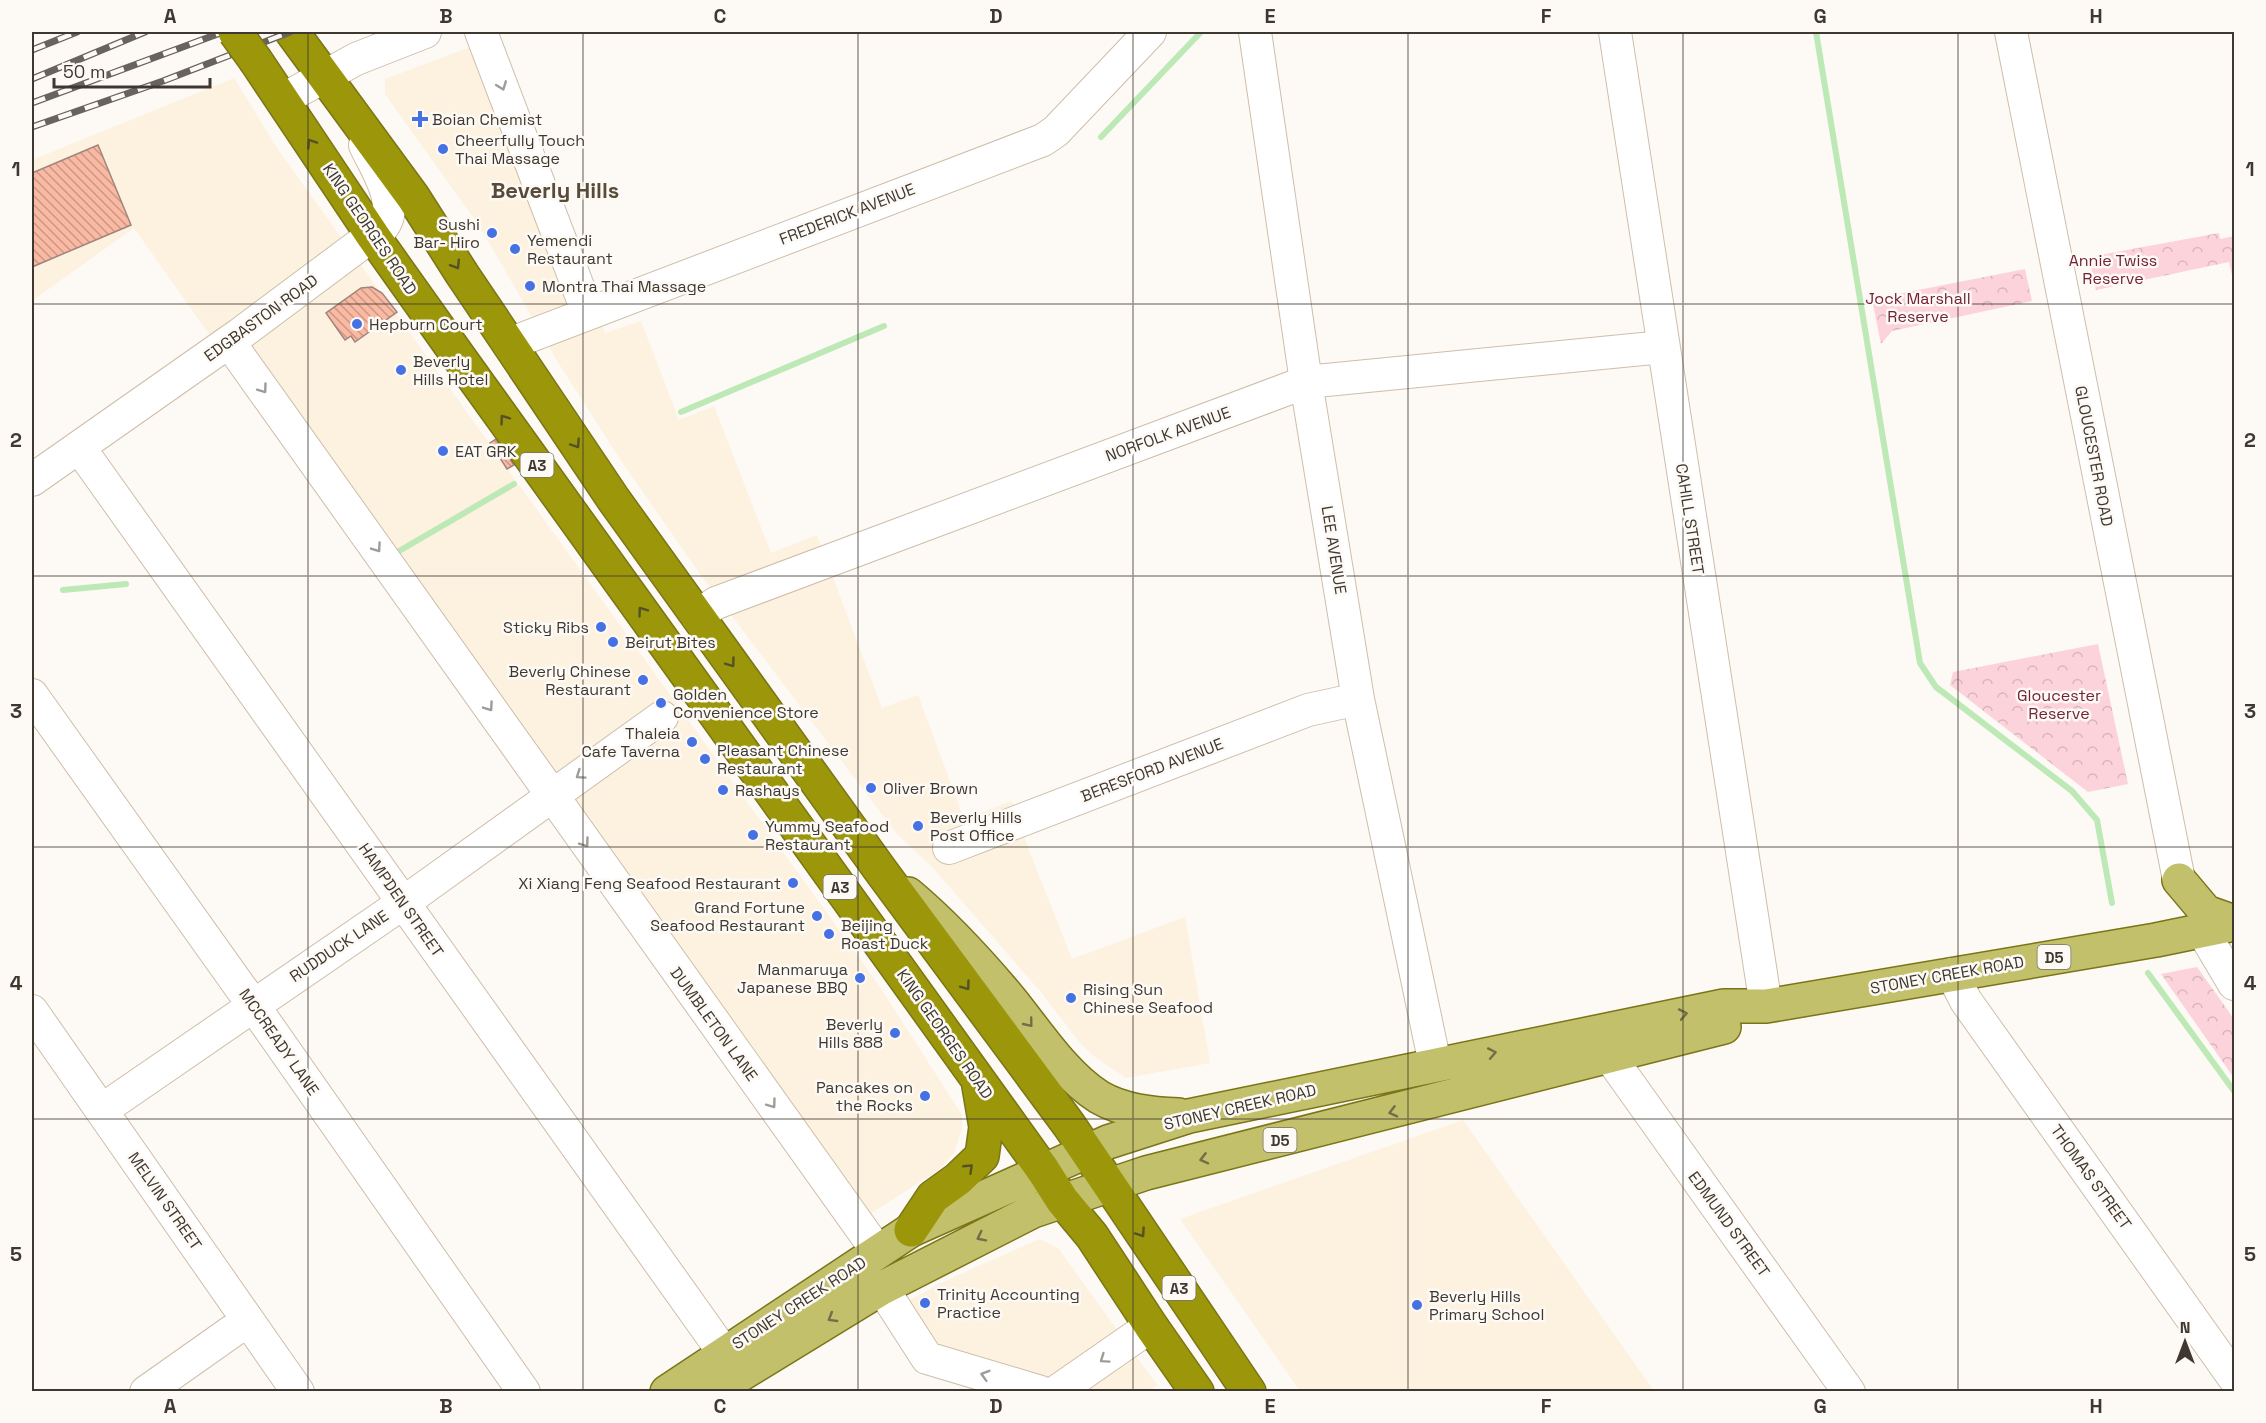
<svg xmlns="http://www.w3.org/2000/svg" width="2266" height="1423" viewBox="0 0 2266 1423" font-family="'Space Grotesk',sans-serif">
  <style>
    .built { fill: #fdf1e0 }
    .park { fill: url(#park-crowns) }
    .lines { fill: none; stroke-linecap: round; stroke-linejoin: round }
    .stream { stroke: #bde9b6; stroke-width: 6 }
    .building { fill: url(#building-back-hatch); stroke: #9e857d; stroke-width: 1.5 }
    .minor-casing { stroke: #cebeaa; stroke-width: 34 }
    .major-casing { stroke: #7a7517; stroke-width: 36 }
    .highway-casing { stroke: #7a7517; stroke-width: 36 }
    .minor { stroke: #fff; stroke-width: 32 }
    .major { stroke: #c3c06c; stroke-width: 33 }
    .highway { stroke: #9b960a; stroke-width: 33 }
    .rail-casing { stroke: #68635c; stroke-width: 7 }
    .rail { stroke: #fdf9f5; stroke-width: 4.5; stroke-dasharray: 14; stroke-linecap: butt }
    .highway-bridge-casing { stroke: #7a7517; stroke-width: 36; stroke-linecap: butt }
    .highway-bridge { stroke: #9b960a; stroke-width: 33 }
    .oneway { stroke: #9e9c98 }
    .oneway2 { stroke: #555026 }
    .oneway3 { stroke: #736e48 }
    .grid { fill: none; stroke: #3e3830; stroke-width: 1.5; stroke-opacity: 0.55 }
    .poi-dot { fill: #4571e3; stroke: #fdf9f5; stroke-width: 2 }
    .labels { text-anchor: middle; dominant-baseline: central; stroke-width: 5; stroke-linejoin: round; paint-order: stroke }
    .shield { fill: #fdf9f5; stroke: #77726b; stroke-width: 1.5 }
    .shield-label { font-size: 15px; font-weight: bold; fill: #3e3830 }
    .poi-label { font-size: 16px; fill: #3e3830; stroke: #fdf9f5; text-anchor: start }
    .street-label { font-size: 16px; fill: #3e3830; stroke: #fdf9f5 }
    .park-label { font-size: 16px; fill: #712239; stroke: #fdf9f5 }
    .district-label { font-size: 22px; font-weight: bold; fill: #594b3a; stroke: #fdf9f5 }
    .neatline { fill: none; stroke: #3e3830; stroke-width: 2 }
    .grid-label { font-size: 20px; text-anchor: middle; font-weight: bold; fill: #3e3830 }
  </style>
  <defs>
    <pattern id="park-crowns" width="20" height="18" patternUnits="userSpaceOnUse" patternTransform="scale(1.5)"><rect width="20" height="18" fill="#fcd3da"/><path d="M2 6a3 3 0 1 1 6 0M12 15a3 3 0 1 1 6 0" fill="none" stroke="#d9b6bb"/></pattern>
    <pattern id="building-back-hatch" width="6" height="6" patternUnits="userSpaceOnUse" patternTransform="scale(1.5)"><rect width="6" height="6" fill="#fab9a2"/><path d="M-1 5l2 2M0 0l6 6M5-1l2 2" fill="none" stroke="#cc9784"/></pattern>
  </defs>
  <rect width="100%" height="100%" fill="#fdf9f5"/>
  <!-- built -->
  <path class="built" d="M497,37l108,296 36,-12 38,99 35,-14 57,147 46,-18 65,173 36,-13 46,124 48,-18 15,44 45,114 113,-42 25,146 -84,15 -31,-21 -15,-14 -40,-52 -106,-122 -37,-35 -197,-260 -78,-112 -63,-98 -79,-137 -95,-133v-15z
    M234,78l45,73 599,833 84,131v13l-8,25 -15,17 -74,47 -21,17 -710,-1006 -102,73v-141z
    M1463,1120l191,271h-354l-120,-172z
    M1039,1239l19,9 99,137 -9,7 -140,-1 -122,-78 55,-30z"/>
  <!-- park -->
  <path class="park" d="M2219,233l1,6 14,-3v38l-2,1 -3,-13 -133,28 -7,-33z
    M2025,269l7,32 -140,30 -11,13 -9,-45z
    M2098,644l30,140 -40,8 -138,-107 3,-13z
    M2197,967l37,52v59l-73,-104z"/>
  <g class="lines">
    <!-- stream -->
    <path class="stream" d="M1816,32l104,631 16,24 136,104 25,29 15,83
      M1101,137l100,-105
      M681,412l203,-86
      M394,554l120,-70
      M63,590l63,-6
      M2148,973l86,118"/>
  </g>
  <!-- building -->
  <path class="building" d="M98,145l33,80 -99,42v-94z
    M372,287l10,6 15,19 -42,30 -4,-6 -6,4 -19,-27 35,-25z
    M496,439l7,11 -6,4 -7,-11z
    M506,454l8,11 -7,4 -7,-11z"/>
  <g class="lines">
    <!-- minor casing -->
    <g class="minor-casing">
      <path id="minor" d="M481,32l107,281
        M1255,32l51,350 52,317 77,365
        M1615,32l151,974
        M2011,32l168,848
        M282,100l74,-41 69,-27
        M229,342l649,910
        M509,344l534,-204 13,-9 94,-99
        M79,447l645,906
        M32,480l208,-146 142,-106c19,-24 -6,-59 -17,-83
        M697,616l19,-13 590,-221 357,-35
        M32,695l221,310 271,387
        M949,848l359,-138 50,-11
        M2202,930l32,54
        M1952,974l14,27 268,377
        M32,1011l266,381
        M1610,1057l239,335
        M102,1110l301,-207 259,-186
        M882,1288l45,70 114,34
        M146,1392l102,-72
        M1056,1392l95,-66"/>
    </g>
    <!-- major casing -->
    <g class="major-casing">
      <path id="major" d="M2179,880l27,32 28,10
        M908,894c37,31 71,68 102,105 26,32 54,76 89,98 24,14 53,17 80,18
        M667,1392l244,-162 197,-88 81,-26 535,-110h42l390,-66 78,-16
        M712,1392l170,-104 151,-77 113,-38 578,-146"/>
    </g>
    <!-- highway casing -->
    <g class="highway-casing">
      <path id="highway" d="M292,32l121,165 49,77 152,226 267,371 188,254 180,267
        M256,61l117,175 88,124 582,810 19,30 30,36 59,90 46,66
        M911,1230l22,-33 25,-18 24,-23 4,-29 -7,-41"/>
    </g>
    <!-- minor -->
    <use href="#minor" class="minor"/>
    <!-- major -->
    <use href="#major" class="major"/>
    <!-- highway -->
    <use href="#highway" class="highway"/>
    <!-- rail casing -->
    <g class="rail-casing">
      <path id="rail" d="M32,50l45,-18
        M32,79l113,-47
        M32,103l191,-71
        M32,127l131,-46 127,-49"/>
    </g>
    <!-- rail -->
    <use href="#rail" class="rail"/>
    <!-- highway-bridge casing -->
    <g class="highway-bridge-casing">
      <path id="highway-bridge" d="M235,32l21,29"/>
    </g>
    <!-- highway-bridge -->
    <use href="#highway-bridge" class="highway-bridge"/>
  </g>
  <!-- one-way arrows -->
  <defs><path id="oneway-chevron" d="M-2-3.5L2.5 0L-2 3.5" fill="none" stroke-width="1.6" stroke-linecap="round" stroke-linejoin="round" transform="scale(1.5)"/></defs>
  <g class="oneway">
    <use href="#oneway-chevron" transform="translate(502 86) rotate(69)"/>
    <use href="#oneway-chevron" transform="translate(263 389) rotate(54)"/>
    <use href="#oneway-chevron" transform="translate(377 548) rotate(55)"/>
    <use href="#oneway-chevron" transform="translate(489 707) rotate(55)"/>
    <use href="#oneway-chevron" transform="translate(580 775) rotate(145)"/>
    <use href="#oneway-chevron" transform="translate(585 843) rotate(54)"/>
    <use href="#oneway-chevron" transform="translate(772 1104) rotate(54)"/>
    <use href="#oneway-chevron" transform="translate(1104 1359) rotate(145)"/>
    <use href="#oneway-chevron" transform="translate(985 1375) rotate(-164)"/>
  </g>
  <g class="oneway2">
    <use href="#oneway-chevron" transform="translate(311 143) rotate(-124)"/>
    <use href="#oneway-chevron" transform="translate(456 265) rotate(58)"/>
    <use href="#oneway-chevron" transform="translate(504 419) rotate(-126)"/>
    <use href="#oneway-chevron" transform="translate(576 444) rotate(56)"/>
    <use href="#oneway-chevron" transform="translate(642 611) rotate(-126)"/>
    <use href="#oneway-chevron" transform="translate(731 663) rotate(54)"/>
    <use href="#oneway-chevron" transform="translate(966 986) rotate(54)"/>
    <use href="#oneway-chevron" transform="translate(969 1168) rotate(-44)"/>
    <use href="#oneway-chevron" transform="translate(1141 1233) rotate(56)"/>
  </g>
  <g class="oneway3">
    <use href="#oneway-chevron" transform="translate(1683 1014) rotate(-11)"/>
    <use href="#oneway-chevron" transform="translate(1029 1023) rotate(51)"/>
    <use href="#oneway-chevron" transform="translate(1492 1053) rotate(-11)"/>
    <use href="#oneway-chevron" transform="translate(1393 1112) rotate(166)"/>
    <use href="#oneway-chevron" transform="translate(1204 1159) rotate(166)"/>
    <use href="#oneway-chevron" transform="translate(981 1237) rotate(153)"/>
    <use href="#oneway-chevron" transform="translate(832 1318) rotate(149)"/>
  </g>
  <!-- grid -->
  <path class="grid" d="M308,32v1360M583,32v1360M858,32v1360M1133,32v1360M1408,32v1360M1683,32v1360M1958,32v1360M32,304h2202M32,576h2202M32,847h2202M32,1119h2202"/>
  <!-- markers -->
  <g class="poi-dot">
    <path d="M417 110h6v6h6v6h-6v6h-6v-6h-6v-6h6z"/>
    <circle cx="443" cy="149" r="6"/>
    <circle cx="492" cy="233" r="6"/>
    <circle cx="515" cy="249" r="6"/>
    <circle cx="530" cy="286" r="6"/>
    <circle cx="357" cy="324" r="6"/>
    <circle cx="401" cy="370" r="6"/>
    <circle cx="443" cy="451" r="6"/>
    <circle cx="601" cy="627" r="6"/>
    <circle cx="613" cy="642" r="6"/>
    <circle cx="643" cy="680" r="6"/>
    <circle cx="661" cy="703" r="6"/>
    <circle cx="692" cy="742" r="6"/>
    <circle cx="705" cy="759" r="6"/>
    <circle cx="871" cy="788" r="6"/>
    <circle cx="723" cy="790" r="6"/>
    <circle cx="918" cy="826" r="6"/>
    <circle cx="753" cy="835" r="6"/>
    <circle cx="793" cy="883" r="6"/>
    <circle cx="817" cy="916" r="6"/>
    <circle cx="829" cy="934" r="6"/>
    <circle cx="860" cy="978" r="6"/>
    <circle cx="1071" cy="998" r="6"/>
    <circle cx="895" cy="1033" r="6"/>
    <circle cx="925" cy="1096" r="6"/>
    <circle cx="925" cy="1303" r="6"/>
    <circle cx="1417" cy="1305" r="6"/>
  </g>
  <g class="labels">
    <!-- shield labels -->
    <g class="shield">
      <rect x="520.5" y="453" width="33" height="24" rx="4.5"/>
      <rect x="823.5" y="875" width="33" height="24" rx="4.5"/>
      <rect x="2037.5" y="945" width="33" height="24" rx="4.5"/>
      <rect x="1263.5" y="1128" width="33" height="24" rx="4.5"/>
      <rect x="1162.5" y="1276" width="33" height="24" rx="4.5"/>
    </g>
    <g class="shield-label">
      <text x="537" y="465">A3</text>
      <text x="840" y="887">A3</text>
      <text x="2054" y="957">D5</text>
      <text x="1280" y="1140">D5</text>
      <text x="1179" y="1288">A3</text>
    </g>
    <!-- poi labels -->
    <g class="poi-label">
      <text x="432" y="119">Boian Chemist</text>
      <text x="455" y="140">Cheerfully Touch<tspan x="455" dy="18">Thai Massage</tspan></text>
      <text x="480" y="224" text-anchor="end">Sushi<tspan x="480" dy="18">Bar- Hiro</tspan></text>
      <text x="527" y="240">Yemendi<tspan x="527" dy="18">Restaurant</tspan></text>
      <text x="542" y="286">Montra Thai Massage</text>
      <text x="369" y="324">Hepburn Court</text>
      <text x="413" y="361">Beverly<tspan x="413" dy="18">Hills Hotel</tspan></text>
      <text x="455" y="451">EAT GRK</text>
      <text x="589" y="627" text-anchor="end">Sticky Ribs</text>
      <text x="625" y="642">Beirut Bites</text>
      <text x="631" y="671" text-anchor="end">Beverly Chinese<tspan x="631" dy="18">Restaurant</tspan></text>
      <text x="673" y="694">Golden<tspan x="673" dy="18">Convenience Store</tspan></text>
      <text x="680" y="733" text-anchor="end">Thaleia<tspan x="680" dy="18">Cafe Taverna</tspan></text>
      <text x="717" y="750">Pleasant Chinese<tspan x="717" dy="18">Restaurant</tspan></text>
      <text x="883" y="788">Oliver Brown</text>
      <text x="735" y="790">Rashays</text>
      <text x="930" y="817">Beverly Hills<tspan x="930" dy="18">Post Office</tspan></text>
      <text x="765" y="826">Yummy Seafood<tspan x="765" dy="18">Restaurant</tspan></text>
      <text x="781" y="883" text-anchor="end">Xi Xiang Feng Seafood Restaurant</text>
      <text x="805" y="907" text-anchor="end">Grand Fortune<tspan x="805" dy="18">Seafood Restaurant</tspan></text>
      <text x="841" y="925">Beijing<tspan x="841" dy="18">Roast Duck</tspan></text>
      <text x="848" y="969" text-anchor="end">Manmaruya<tspan x="848" dy="18">Japanese BBQ</tspan></text>
      <text x="1083" y="989">Rising Sun<tspan x="1083" dy="18">Chinese Seafood</tspan></text>
      <text x="883" y="1024" text-anchor="end">Beverly<tspan x="883" dy="18">Hills 888</tspan></text>
      <text x="913" y="1087" text-anchor="end">Pancakes on<tspan x="913" dy="18">the Rocks</tspan></text>
      <text x="937" y="1294">Trinity Accounting<tspan x="937" dy="18">Practice</tspan></text>
      <text x="1429" y="1296">Beverly Hills<tspan x="1429" dy="18">Primary School</tspan></text>
    </g>
    <!-- street labels -->
    <g class="street-label">
      <text transform="translate(847 214) rotate(-21)">FREDERICK AVENUE</text>
      <text transform="translate(370 229) rotate(56)">KING GEORGES ROAD</text>
      <text transform="translate(261 318) rotate(-36)">EDGBASTON ROAD</text>
      <text transform="translate(1168 434) rotate(-20)">NORFOLK AVENUE</text>
      <text transform="translate(2094 456) rotate(79)">GLOUCESTER ROAD</text>
      <text transform="translate(1690 519) rotate(81)">CAHILL STREET</text>
      <text transform="translate(1334 550) rotate(81)">LEE AVENUE</text>
      <text transform="translate(1152 770) rotate(-21)">BERESFORD AVENUE</text>
      <text transform="translate(401 900) rotate(55)">HAMPDEN STREET</text>
      <text transform="translate(339 946) rotate(-34)">RUDDUCK LANE</text>
      <text transform="translate(1947 975) rotate(-10)">STONEY CREEK ROAD</text>
      <text transform="translate(714 1024) rotate(54)">DUMBLETON LANE</text>
      <text transform="translate(945 1034) rotate(55)">KING GEORGES ROAD</text>
      <text transform="translate(279 1042) rotate(55)">MCCREADY LANE</text>
      <text transform="translate(1240 1107) rotate(-13)">STONEY CREEK ROAD</text>
      <text transform="translate(2091 1177) rotate(54)">THOMAS STREET</text>
      <text transform="translate(165 1201) rotate(55)">MELVIN STREET</text>
      <text transform="translate(1729 1224) rotate(54)">EDMUND STREET</text>
      <text transform="translate(799 1303) rotate(-33)">STONEY CREEK ROAD</text>
    </g>
    <!-- park labels -->
    <g class="park-label">
      <text x="2113" y="260">Annie Twiss<tspan x="2113" dy="18">Reserve</tspan></text>
      <text x="1918" y="298">Jock Marshall<tspan x="1918" dy="18">Reserve</tspan></text>
      <text x="2059" y="695">Gloucester<tspan x="2059" dy="18">Reserve</tspan></text>
    </g>
    <!-- district labels -->
    <g class="district-label">
      <text x="555" y="190">Beverly Hills</text>
    </g>
  </g>
  <!-- border -->
  <rect width="2266" height="1423" fill="none" stroke="#fdf9f5" stroke-width="66"/>
  <!-- north arrow -->
  <g transform="translate(2185 1342)" stroke="#fdf9f5" stroke-width="4.5" paint-order="stroke">
  <path d="M0-4.5L10 22L0 15L-10 22Z" fill="#3e3830"/>
  <text y="-9" font-size="16" font-weight="bold" text-anchor="middle" fill="#3e3830">N</text>
  </g>
  <!-- scale -->
  <path d="M54 78v9h156v-9" fill="none" stroke="#3e3830" stroke-width="3"/>
  <text x="63" y="78" font-size="18" fill="#3e3830" stroke="#fdf9f5" stroke-width="4.5" paint-order="stroke">50 m</text>
  <rect x="33" y="33" width="2200" height="1357" class="neatline"/>
  <g class="grid-label">
    <text x="170" y="23">A</text>
    <text x="446" y="23">B</text>
    <text x="720" y="23">C</text>
    <text x="996" y="23">D</text>
    <text x="1270" y="23">E</text>
    <text x="1546" y="23">F</text>
    <text x="1820" y="23">G</text>
    <text x="2096" y="23">H</text>
    <text x="16" y="176">1</text>
    <text x="2250" y="176">1</text>
    <text x="16" y="447">2</text>
    <text x="2250" y="447">2</text>
    <text x="16" y="718">3</text>
    <text x="2250" y="718">3</text>
    <text x="16" y="990">4</text>
    <text x="2250" y="990">4</text>
    <text x="16" y="1261">5</text>
    <text x="2250" y="1261">5</text>
    <text x="170" y="1413">A</text>
    <text x="446" y="1413">B</text>
    <text x="720" y="1413">C</text>
    <text x="996" y="1413">D</text>
    <text x="1270" y="1413">E</text>
    <text x="1546" y="1413">F</text>
    <text x="1820" y="1413">G</text>
    <text x="2096" y="1413">H</text>
  </g>
</svg>
